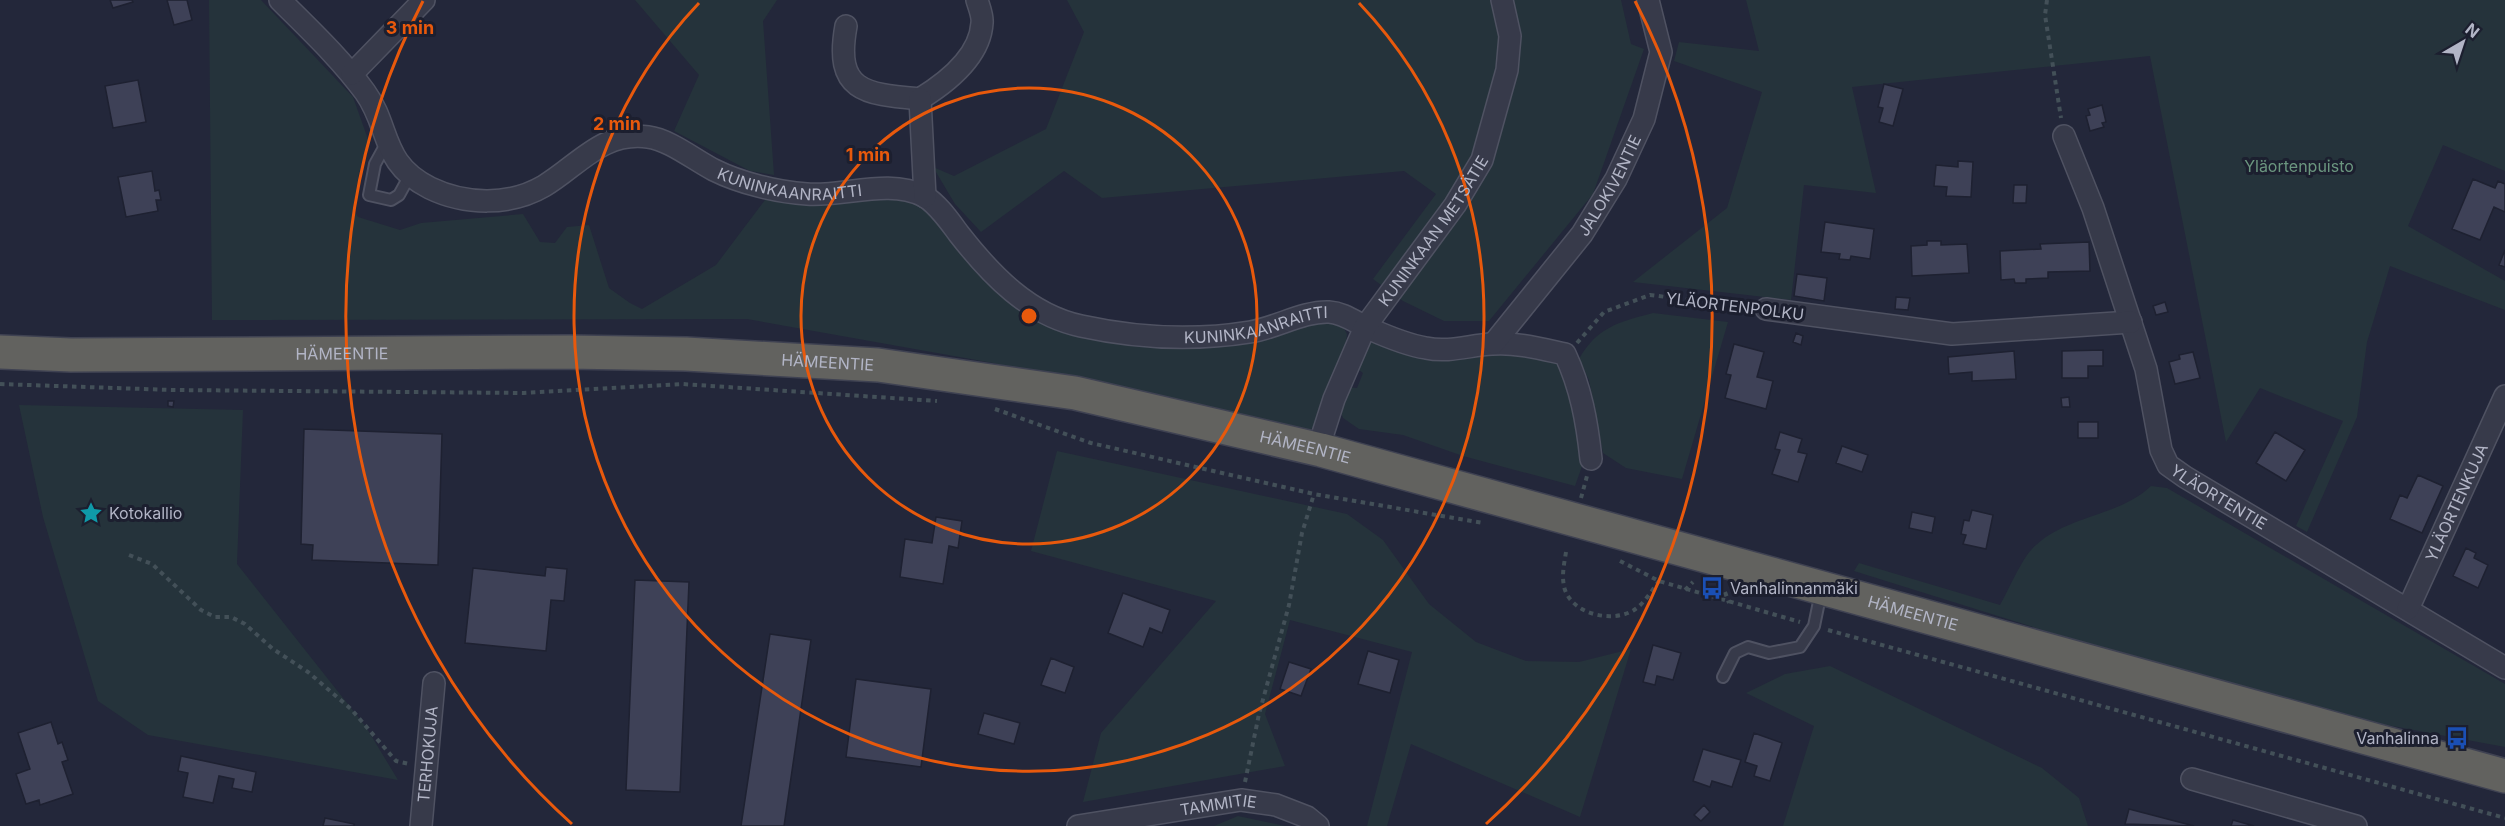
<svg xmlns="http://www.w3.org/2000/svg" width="2505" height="826" viewBox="0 0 2505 826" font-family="Inter,sans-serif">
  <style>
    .green { fill: #25333b }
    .building { fill: #3e4157; stroke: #1e2131; stroke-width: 1.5 }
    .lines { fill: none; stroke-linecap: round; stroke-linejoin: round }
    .service-casing { stroke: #4f5262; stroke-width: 14 }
    .minor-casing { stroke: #4f5262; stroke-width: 24 }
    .trunk-casing { stroke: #3f4252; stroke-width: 36 }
    .path { stroke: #435058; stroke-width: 4; stroke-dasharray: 4.5 4.5; stroke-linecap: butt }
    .service { stroke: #373a4a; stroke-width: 10 }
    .minor { stroke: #373a4a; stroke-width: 21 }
    .trunk { stroke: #62625f; stroke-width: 33 }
    .ring { fill: none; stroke: #e8590c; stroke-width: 3 }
    .labels { text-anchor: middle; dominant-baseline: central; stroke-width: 6; stroke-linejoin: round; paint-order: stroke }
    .park-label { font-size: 16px; fill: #6b967f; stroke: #1c1f2f }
    .street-label { font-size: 16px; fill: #b2b5c6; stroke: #1c1f2f }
    .poi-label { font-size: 16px; fill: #b2b5c6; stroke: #1c1f2f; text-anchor: start }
    .centre { fill: #e8590c; stroke: #1c1f2f; stroke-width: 3 }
    .ring-label { font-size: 18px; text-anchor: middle; font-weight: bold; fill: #e8590c; stroke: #1c1f2f; stroke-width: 6; stroke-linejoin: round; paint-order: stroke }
  </style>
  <rect width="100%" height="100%" fill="#23273a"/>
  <!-- green -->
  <path class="green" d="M209,0h52l92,97 16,45 -10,31 -6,36 5,8 42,13 21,-7 102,-9 17,28 15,1 12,-16 22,-2 20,63 21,15 12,6 74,-44 52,-69 120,1 32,7 71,80 55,40 207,16 75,-19 14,4 5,9 -2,15 -25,74 -12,8 -315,-68 -246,-44 -535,1z
    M635,0h142l-14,21 11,154 -24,-4 -76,-40 25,-56z
    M1067,0h554l10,44 13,5 -51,145 -104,127h-45l-41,-20 -30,-22 63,-85 -32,-23 -302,27 -38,-27 -83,61 -26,-28 -22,-37 21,9 92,-47 38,-97z
    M1746,0h759v171l-62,-26 -35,81 97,55v29l-115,-44 -23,76 -10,75 -50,115 -11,-6 47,-105 -83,-33 -34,54 -76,-386 -298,31 24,106 -72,-8 -13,115 -158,-18 94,-74 35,-116 -88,-31 5,-19 80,9z
    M1653,313l75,9 -46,157 -56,-11 -23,-15 -14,-73 -10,-21c18,-32 40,-37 74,-46z
    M1369,340l124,8 65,14 6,7 22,86 -11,31 -112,-30 -60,-21 -44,-6 -16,-11 -5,-13 9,-18 10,1 6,-15 -7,-5z
    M19,405l224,5 -6,154 129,163 32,53 -250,-45 -50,-34 -55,-184z
    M1057,451l290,63 36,26 46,64 47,38 50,19 53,1 52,-13 -51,168 -169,-73 -24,82h-20l45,-174 -122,-32 -25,94 20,52 -202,36 18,-69 115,-132 -185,-50z
    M2151,486l16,2 338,196v63l-129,-24 -324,-90 -198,-62 5,-8 141,42c10,-17 22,-48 36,-60 33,-30 84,-29 115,-59z
    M1830,666l212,102 37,30 9,28h-305l31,-100 -68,-33 39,-19z
    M1238,816l47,10h-71z"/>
  <!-- building -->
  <path class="building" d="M110,0h22l1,2 -20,6z
    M167,0h20l5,20 -18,5z
    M138,80l8,42 -33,6 -8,-42z
    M1884,84l19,5 -10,37 -14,-4 4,-14 -5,-1z
    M2102,105l4,17 -4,1 2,4 -14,4 -4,-15 4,-1 -2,-6z
    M1958,161l15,1 -2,35 -25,-1 1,-9 -13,-1 2,-21 22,2z
    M152,171l3,20 4,-1 2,10h-5l2,11 -32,6 -8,-40z
    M2473,179l22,9 3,-7 7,3v28l-11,-5 -14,33 -28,-11z
    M2014,185h13l-1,18h-13z
    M1825,222l49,7 -4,30 -19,-3 -1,4 -11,-1 1,-5 -19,-2z
    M1927,241h14v4l26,-1 2,29 -57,3 -1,-30 16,-1z
    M2089,242l1,29 -42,1v6l-22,1v4h-11l-1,-4 -13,1 -1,-29 41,-2 -1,-5z
    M2505,250v17l-6,-2z
    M1797,274l30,4 -3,23 -30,-5z
    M1896,297l14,1 -2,12 -13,-1z
    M2165,302l3,10 -12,3 -3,-9z
    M1796,333l7,3 -2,9 -8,-3z
    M1734,344l30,8 -7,25 16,4 -7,28 -41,-11 6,-23 -5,-1z
    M2103,350v16h-15v12h-26v-27z
    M2014,351l2,28 -44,2v-9l-23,2 -1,-17z
    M2193,352l7,26 -25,6 -6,-22 11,-3 -1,-4z
    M2069,397l1,10h-8l-1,-9z
    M168,401h6l-1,6 -5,-1z
    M2078,422h20v16h-20z
    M304,429l138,5 -4,131 -126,-5 1,-15 -12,-1z
    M1780,432l22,7 -4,13 9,2 -9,28 -26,-8 8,-24 -5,-1z
    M2275,432l30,18 -19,31 -30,-18z
    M1842,446l26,9 -6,17 -26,-9z
    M2418,475l25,11 -21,47 -32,-14 10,-24 7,3z
    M1972,510l21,5 -7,34 -23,-5 3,-9 -5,-1 3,-14 5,1z
    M1912,512l23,5 -3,16 -23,-5z
    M936,517l26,4 -4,27 -9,-2 -6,38 -43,-7 5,-38 27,4z
    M2466,548l10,5 -2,5 14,7 -10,23 -25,-12z
    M546,567l21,2 -3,32 -13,-1 -5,51 -81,-8 8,-75 72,8z
    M635,580l54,2 -9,210 -54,-2z
    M1123,593l47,17 -8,23 -12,-5 -7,19 -35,-14z
    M770,634l41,6 -27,186h-43z
    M1653,645l28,8 -8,27 -16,-4 -2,9 -12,-3z
    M1368,651l31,9 -9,33 -32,-9z
    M1051,658l23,9 -9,26 -24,-8z
    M1289,662l22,7 -10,27 -21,-7z
    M856,679l75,10 -10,78 -75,-10z
    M984,713l36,10 -6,21 -36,-10z
    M51,722l7,22 4,-2 6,18 -6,2 11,32 -33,11 -1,-5 -13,4 -10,-30 14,-5 -12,-36z
    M1754,733l28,10 -12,38 -16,-5 3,-10 -12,-4z
    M1703,749l38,11 -9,27 -20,-6 -2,6 -17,-6z
    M181,756l75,16 -4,20 -20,-4 2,-9 -15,-3 -6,27 -30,-6 5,-24 -10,-2z
    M1704,805l6,7 -9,9 -7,-6z
    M2129,809l65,17 -69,-2z
    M325,818l29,6v2h-31z
    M2233,820l21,6h-23z"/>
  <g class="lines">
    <!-- service casing -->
    <g class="service-casing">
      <path id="service" d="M386,144l-11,20 -6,31 22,5 8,-5 11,-20
        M1723,677l12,-24 13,-6 21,6 31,-6 14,-21 7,-34"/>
    </g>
    <!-- minor casing -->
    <g class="minor-casing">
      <g id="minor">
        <path id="s1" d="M280,0c30,30 60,58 85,92 26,36 15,71 65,96 35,17 80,18 114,-2 35,-21 58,-55 104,-49 22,3 45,22 66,33 26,13 63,22 93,24 36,3 82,-16 117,2 14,8 26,26 35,38 32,41 70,81 122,92 55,12 113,15 169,6 26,-4 53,-21 79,-20 16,1 27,11 41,17 18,8 37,16 56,19 23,5 44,-3 66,-4 24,-2 50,5 73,10 16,34 22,68 26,105"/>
        <path d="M846,26c-12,66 19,68 74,73 26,-16 60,-42 62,-76 1,-7 -3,-16 -5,-23"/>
        <path d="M352,74l72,-74"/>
        <path d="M920,99l5,98"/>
        <path id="s2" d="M2064,136l29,72 53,161 15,81 7,15 17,12 320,191"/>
        <path d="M1766,309l186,25 179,-12"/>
        <path id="s3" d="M1494,343l88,-109 34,-55 28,-60 17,-67 -13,-52"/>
        <path id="s4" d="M1318,449l16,-50 31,-72 90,-122 27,-45 25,-90 3,-34 -8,-36"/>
        <path id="s5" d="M2408,609l97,-213"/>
        <path d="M2192,779l164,47"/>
        <path id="s6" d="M421,826l13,-143"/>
        <path id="s7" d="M1078,826l163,-26 35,5 31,12 11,9"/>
      </g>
    </g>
    <!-- trunk casing -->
    <g class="trunk-casing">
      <g id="trunk">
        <path id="s8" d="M0,352l71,3 498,-3 117,2 192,11 197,28 246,57 1184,326"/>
      </g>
    </g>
    <!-- path -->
    <path class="path" d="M2047,0l-2,15 16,103
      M1577,343l27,-31 46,-17 97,12
      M0,384l172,6 352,3 158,-9 255,17
      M995,409l96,34 223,51 169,29
      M1581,498l6,-22
      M1566,552c-2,13 -5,25 -1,38 9,25 48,33 69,20 10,-6 18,-20 25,-29
      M129,555l23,9 49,46 14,7h16l14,7 28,25 35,23 43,37 45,52 13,3
      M1620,561l39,20 141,41
      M1685,590l8,-8
      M1725,592l4,11
      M1828,630l677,188
      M1245,782l14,-68 30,-109 13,-72 12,-39"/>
    <!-- service -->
    <use href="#service" class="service"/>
    <!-- minor -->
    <use href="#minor" class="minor"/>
    <!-- trunk -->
    <use href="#trunk" class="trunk"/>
  </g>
  <!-- distance rings -->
  <g class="ring">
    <circle cx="1029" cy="316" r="228"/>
    <path d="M1359 3A455 455 0 1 1 699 3"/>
    <path d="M572 824A683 683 0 0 1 423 1M1635 1A683 683 0 0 1 1486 824"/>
  </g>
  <!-- icons -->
  <defs>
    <g id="sight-bare" transform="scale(1.8)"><path d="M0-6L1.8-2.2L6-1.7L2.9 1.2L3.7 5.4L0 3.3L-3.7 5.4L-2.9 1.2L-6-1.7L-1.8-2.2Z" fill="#0f9aa8" stroke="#1c1f2f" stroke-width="2.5" paint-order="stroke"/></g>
    <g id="bus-bare" transform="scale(1.8)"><path d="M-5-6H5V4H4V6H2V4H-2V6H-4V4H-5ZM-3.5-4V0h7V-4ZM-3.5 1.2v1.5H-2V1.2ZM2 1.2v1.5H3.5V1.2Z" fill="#1a4fb4" stroke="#1c1f2f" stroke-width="2.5" paint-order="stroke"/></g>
  </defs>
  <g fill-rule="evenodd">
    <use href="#sight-bare" x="91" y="513"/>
    <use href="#bus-bare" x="1712" y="588"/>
    <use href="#bus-bare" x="2457" y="738"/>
  </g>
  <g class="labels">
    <!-- park labels -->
    <g class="park-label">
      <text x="2299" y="166">Yläortenpuisto</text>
    </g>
    <!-- street labels -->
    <g class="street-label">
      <text stroke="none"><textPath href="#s1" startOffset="634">KUNINKAANRAITTI</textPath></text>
      <text stroke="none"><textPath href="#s3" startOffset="196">JALOKIVENTIE</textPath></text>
      <text stroke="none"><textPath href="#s4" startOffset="249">KUNINKAAN METSÄTIE</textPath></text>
      <text transform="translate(1735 306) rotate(7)">YLÄORTENPOLKU</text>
      <text stroke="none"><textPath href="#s1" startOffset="1156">KUNINKAANRAITTI</textPath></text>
      <text stroke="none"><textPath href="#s8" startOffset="342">HÄMEENTIE</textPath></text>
      <text stroke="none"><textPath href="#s8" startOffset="828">HÄMEENTIE</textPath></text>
      <text stroke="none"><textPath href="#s8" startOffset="1314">HÄMEENTIE</textPath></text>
      <text stroke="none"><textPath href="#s2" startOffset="406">YLÄORTENTIE</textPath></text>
      <text stroke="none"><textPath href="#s5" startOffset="117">YLÄORTENKUJA</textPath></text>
      <text stroke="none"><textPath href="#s8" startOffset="1944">HÄMEENTIE</textPath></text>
      <text stroke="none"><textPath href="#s6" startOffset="72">TERHOKUJA</textPath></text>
      <text stroke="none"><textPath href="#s7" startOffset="142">TAMMITIE</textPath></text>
    </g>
    <!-- poi labels -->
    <g class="poi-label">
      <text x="109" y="513">Kotokallio</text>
      <text x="1730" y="588">Vanhalinnanmäki</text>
      <text x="2439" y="738" text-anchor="end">Vanhalinna</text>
    </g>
  </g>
  <circle cx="1029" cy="316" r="9" class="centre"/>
  <g class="ring-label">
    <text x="410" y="34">3 min</text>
    <text x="617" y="130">2 min</text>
    <text x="868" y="161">1 min</text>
  </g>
  <!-- north arrow -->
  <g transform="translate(2463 42) rotate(39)" stroke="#1c1f2f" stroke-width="4.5" paint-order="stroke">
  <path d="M0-4.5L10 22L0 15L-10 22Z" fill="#b2b5c6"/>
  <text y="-9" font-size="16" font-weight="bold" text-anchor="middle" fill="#b2b5c6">N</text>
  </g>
</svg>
